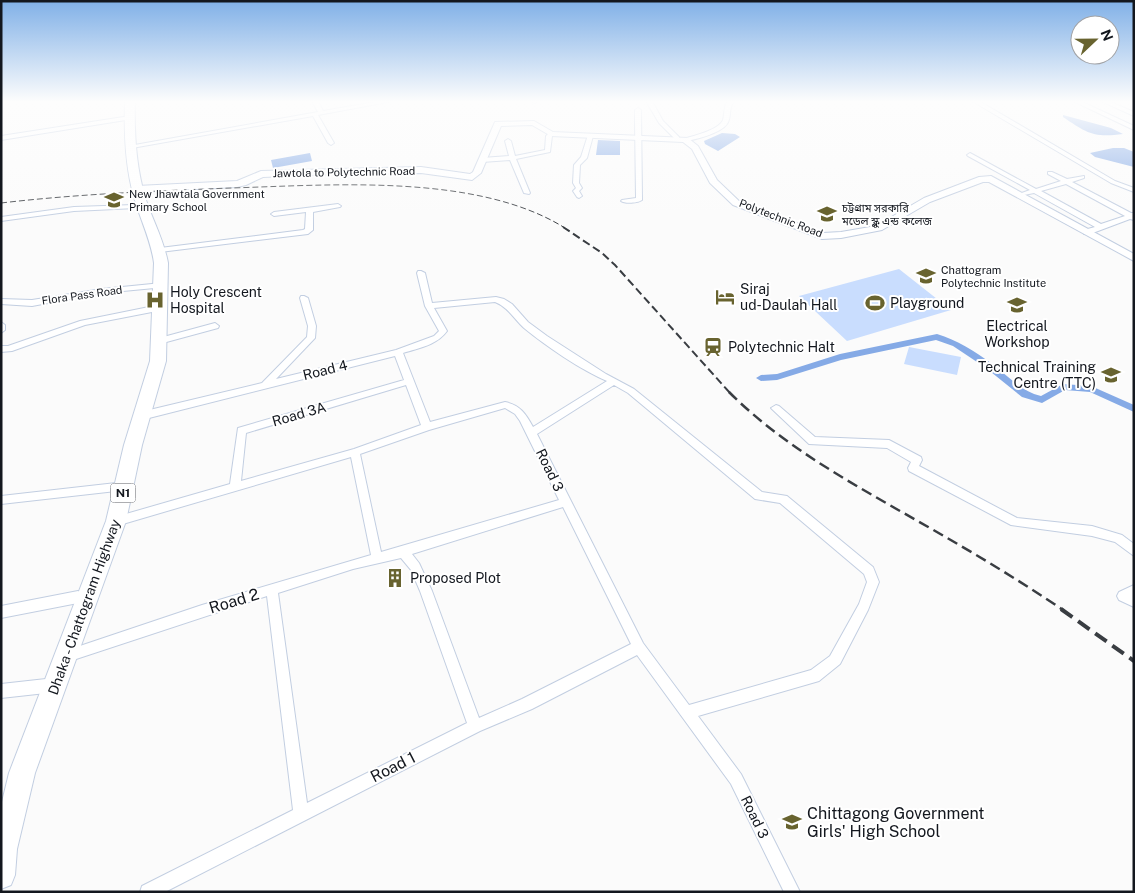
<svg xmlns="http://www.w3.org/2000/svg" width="1135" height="893" viewBox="0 0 1135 893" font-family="'Public Sans','Noto Sans Bengali',sans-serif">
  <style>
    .green { fill: #c9ddfe }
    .water { fill: #85aae6 }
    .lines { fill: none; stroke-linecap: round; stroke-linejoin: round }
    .canal { fill: #85aae6; fill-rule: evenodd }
    .street-casing { stroke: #c2cee1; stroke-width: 2 }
    .secondary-casing { stroke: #c2cee1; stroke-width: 2 }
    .highway-casing { stroke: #c2cee1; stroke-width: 2 }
    .street { fill: #fff; fill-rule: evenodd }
    .secondary { fill: #fff; fill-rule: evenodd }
    .highway { fill: #fff; fill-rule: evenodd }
    .rail-far3 { stroke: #393d42; stroke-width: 1; stroke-dasharray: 6 3; stroke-linecap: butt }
    .rail-far2 { stroke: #393d42; stroke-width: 2; stroke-dasharray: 8 4; stroke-linecap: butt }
    .rail-far1 { stroke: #393d42; stroke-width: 2.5; stroke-dasharray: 11 5.5; stroke-linecap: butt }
    .rail { stroke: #393d42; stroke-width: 4; stroke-dasharray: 14 7; stroke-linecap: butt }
    .labels { text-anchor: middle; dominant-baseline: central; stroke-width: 4; stroke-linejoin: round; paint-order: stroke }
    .far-street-label { font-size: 11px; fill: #13171e; stroke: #fff }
    .far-poi-label { font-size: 11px; fill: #13171e; stroke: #fff; text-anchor: start }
    .shield { fill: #fff; stroke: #5a5d62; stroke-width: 1 }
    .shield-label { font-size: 12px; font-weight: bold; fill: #13171e }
    .poi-label { font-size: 14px; fill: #13171e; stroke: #fff; text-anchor: start }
    .street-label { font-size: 14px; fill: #13171e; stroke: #fff }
    .near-street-label { font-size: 16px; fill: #13171e; stroke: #fff }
    .near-poi-label { font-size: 16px; fill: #13171e; stroke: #fff; text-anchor: start }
  </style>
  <rect width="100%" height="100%" fill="#fbfbfb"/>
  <!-- green -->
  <path class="green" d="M899,269l52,41 -104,31 -48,-45z
    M909,347l52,10 -4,18 -53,-11z"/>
  <!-- water -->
  <path class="water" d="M1063,115l48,13 12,6c-30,4 -36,-1 -60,-17z
    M722,133l13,1 5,3 -22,14 -13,-7 -1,-3z
    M598,140l22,1v14h-24z
    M1113,148h11l10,4v15l-39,-10 -5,-4z
    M310,153l2,8 -39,7 -2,-8z"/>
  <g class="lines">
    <!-- canal -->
    <path class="canal" d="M937,334c20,6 38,17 55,30 16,12 29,27 49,32l22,-12 28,2 43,19v7l-44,-20 -25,-2 -23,13 -20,-6 -36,-29 -33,-22 -17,-6 -95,20 -64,20 -16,1 -5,-3 5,-3 16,-1 63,-20z"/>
    <!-- street casing -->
    <g class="street-casing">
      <path id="street" d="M312,101h6l5,10 58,-10h12l-75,14 16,28 -3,2 -3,-2 -15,-27 -181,32 -3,-2 189,-34z
        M531,101h7l-3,2z
        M646,101h6l11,20 16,16v2h-4l-16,-16z
        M728,101h6c-6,7 -2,16 -7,23 -6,9 -34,17 -44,17v-2c10,-3 36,-9 40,-19 2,-7 0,-12 5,-19z
        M972,101h7l136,80 19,7v4l-23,-9z
        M1073,101h7l54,25v4z
        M1101,101h7l26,11v4z
        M638,108l3,2 1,90c-4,3 -17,4 -21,1l1,-1 14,-2 -1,-77v-11z
        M130,116l2,1v2l-131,21v-4z
        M549,133l5,1 -2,2 -2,16 -34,7 14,34 -1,1 -5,-1 -14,-33 -28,2 -3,-2 3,-2 27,-2 -4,-15 3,-2 3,2 4,15 30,-6 1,-14z
        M588,135l5,1 -6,22 -7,7 -1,18 3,5 -3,3 3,5 -3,2 -2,-1 -4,-6 3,-3 -3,-5 1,-18 7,-8z
        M970,153l66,36 25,-8 -13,-7v-2h4l15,7 17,-3v2l-12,4 59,31h3v7l-4,-1 -40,15h-6v-4l11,-3 -61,-34 -15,3v-2l11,-4 -62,-34 -1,-1zM1066,184l59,32 -24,8 -60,-33z
        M338,204l3,2 -1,1 -27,5v18l-5,4 -148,18 -4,-2 4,-2 143,-18 2,-1 1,-17 -32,4 -3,-2 3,-2z
        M134,205l3,2 -1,1 -62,3 -73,10v-4l73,-10z
        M418,271h3l4,2 7,30 64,-6 8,2 8,5 16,18 19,14 59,38 28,15 128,103 25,4 86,71 6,15 -11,28 -28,54 -21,17 -121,35 43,58 59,118h-16l-53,-108 -94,-129 -105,54 -52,22 -315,161h-25l2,-6 151,-76 -26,-214 -200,66 -5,-2 -1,-4 1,-4 140,-47 169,-50 -20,-98 -235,69 -4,-2 -1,-3 1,-3 118,-34 8,-56 166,-48 -9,-24 -254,64 -5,-4 5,-4 121,-29 45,-46 1,-11 -8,-28 1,-2h3l4,2 8,28 -1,12 -39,41 120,-29 38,-14 5,-5 -14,-25 -8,-33zM495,302c13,5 19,17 29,26 22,18 57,42 83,53l-74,46c-7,-13 -13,-22 -28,-25l-75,20 -27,-69c16,-5 34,-8 44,-22l-13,-23zM406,385l15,40 -67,24 -113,32 5,-48zM614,385l14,8 127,106 25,4 84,71 3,8 -8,22 -29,52 -19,14 -122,35 -46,-62 -106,-209zM505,408l10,6 5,7 39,79 -178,52 -21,-98 69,-24zM563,507l68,137 -109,55 -43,19 -47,-127 -13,-28 -7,-9zM401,558l10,12 9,21 47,132 -160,80 -29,-210 75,-24z
        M162,283l4,2 -1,2 -63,6 -70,13 -31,-2v-5l31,1 70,-11z
        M154,306l3,1v4l-72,14 -73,26 -11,1v-6h7l72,-25z
        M1,322l4,3v5l-4,3z
        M215,323l4,3 -1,2 -59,16 -4,-3 1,-2z
        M776,405l3,1 36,31 74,3 32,17 1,3 -3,6 98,52 75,8 30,9 12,9v12l-19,-14 -23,-6 -81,-11 -102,-54 -1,-3 3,-6 -24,-14 -78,-4 -36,-34 -2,-2z
        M125,482l4,1 1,3 -1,3 -4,1 -124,14v-8z
        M1134,585v22l-15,-7 -2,-4 2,-4z
        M78,591l4,2 2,4 -2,4 -4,2 -77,15v-12z
        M55,678l5,2 2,5 -2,5 -5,2 -54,6v-14z"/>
    </g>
    <!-- secondary casing -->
    <g class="secondary-casing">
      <path id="secondary" d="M534,121l19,11 135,6 10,8 19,34 22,21 84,32 18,-1 35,-6 48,-28 55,-21 12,-1 143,78v7l-145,-79h-6l-53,20 -48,28 -41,8 -19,1 -89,-34 -23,-22 -18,-34 -9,-7 -132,-6 -19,-11 -31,1 -20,47 -9,7 -51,-7 -88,1 -70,3 -17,8 -9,2 -100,5 -5,-3 5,-3 100,-5 24,-10 160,-4 49,7 3,-2 22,-50z"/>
    </g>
    <!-- highway casing -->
    <g class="highway-casing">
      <path id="highway" d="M125,101h10c-1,32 1,65 10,96 7,22 19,43 23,66l-2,98 -24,84 -16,76 -91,252 -18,76 -2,26 -4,10 -10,4v-83l8,-33 97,-252 18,-76 26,-84 4,-98c-3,-23 -14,-44 -20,-66 -9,-31 -10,-64 -9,-96z"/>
    </g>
    <!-- street -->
    <use href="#street" class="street"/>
    <!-- secondary -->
    <use href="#secondary" class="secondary"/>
    <!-- highway -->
    <use href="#highway" class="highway"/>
    <!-- rail-far3 -->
    <path class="rail-far3" d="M1,203c77,-9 153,-12 230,-15 101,-3 246,-15 334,40"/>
    <!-- rail-far2 -->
    <path class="rail-far2" d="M563,227l39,26 13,12 115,128"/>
    <!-- rail-far1 -->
    <path class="rail-far1" d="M729,392c50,50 110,84 171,119 55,31 110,63 163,99"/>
    <!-- rail -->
    <path class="rail" d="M1061,609l73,52"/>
  </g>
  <!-- sky -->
  <linearGradient id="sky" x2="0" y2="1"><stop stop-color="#80b0e7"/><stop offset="0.45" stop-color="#fdfdfd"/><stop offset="1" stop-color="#fdfdfd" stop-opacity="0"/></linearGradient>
  <rect width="1135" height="226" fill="url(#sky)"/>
  <!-- icons -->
  <defs>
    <g id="school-bare" transform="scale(1.5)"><path d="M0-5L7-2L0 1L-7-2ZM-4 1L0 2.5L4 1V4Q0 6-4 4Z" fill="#68632f" stroke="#fff" stroke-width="2.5" paint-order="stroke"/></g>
    <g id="university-bare" transform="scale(1.5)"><path d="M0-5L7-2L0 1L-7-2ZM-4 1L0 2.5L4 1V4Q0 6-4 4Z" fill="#68632f" stroke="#fff" stroke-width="2.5" paint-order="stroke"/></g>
    <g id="hotel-bare" transform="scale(1.5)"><path d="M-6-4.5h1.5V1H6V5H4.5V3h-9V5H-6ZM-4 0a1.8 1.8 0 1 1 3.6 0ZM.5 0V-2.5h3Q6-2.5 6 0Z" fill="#68632f" stroke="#fff" stroke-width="2.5" paint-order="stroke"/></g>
    <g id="hospital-bare" transform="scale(1.5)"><path d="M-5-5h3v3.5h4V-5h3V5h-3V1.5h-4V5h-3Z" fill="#68632f" stroke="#fff" stroke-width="2.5" paint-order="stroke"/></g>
    <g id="stadium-bare" transform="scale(1.5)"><path d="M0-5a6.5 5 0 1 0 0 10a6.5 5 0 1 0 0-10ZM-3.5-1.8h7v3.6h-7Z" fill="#68632f" stroke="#fff" stroke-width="2.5" paint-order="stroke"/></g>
    <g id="station-bare" transform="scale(1.5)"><path d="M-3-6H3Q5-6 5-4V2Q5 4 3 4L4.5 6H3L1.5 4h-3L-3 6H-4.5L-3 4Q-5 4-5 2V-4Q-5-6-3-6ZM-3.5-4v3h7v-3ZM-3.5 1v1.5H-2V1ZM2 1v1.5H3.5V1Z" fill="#68632f" stroke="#fff" stroke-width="2.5" paint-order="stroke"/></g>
    <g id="building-bare" transform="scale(1.5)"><path d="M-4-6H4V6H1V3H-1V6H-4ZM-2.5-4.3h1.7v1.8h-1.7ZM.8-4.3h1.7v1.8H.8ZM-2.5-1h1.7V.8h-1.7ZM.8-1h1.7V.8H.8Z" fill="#68632f" stroke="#fff" stroke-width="2.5" paint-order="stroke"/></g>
  </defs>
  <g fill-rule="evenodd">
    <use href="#school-bare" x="114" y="200"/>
    <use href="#university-bare" x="827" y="214"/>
    <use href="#university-bare" x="926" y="276"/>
    <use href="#hotel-bare" x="725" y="297"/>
    <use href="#hospital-bare" x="155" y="300"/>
    <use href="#stadium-bare" x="875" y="303"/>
    <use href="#university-bare" x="1017" y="305"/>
    <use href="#station-bare" x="713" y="347"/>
    <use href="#school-bare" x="1111" y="375"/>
    <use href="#building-bare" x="395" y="578"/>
    <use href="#school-bare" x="792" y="822"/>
  </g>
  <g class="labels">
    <!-- far-street labels -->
    <g class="far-street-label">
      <text transform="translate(344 172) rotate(-1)">Jawtola to Polytechnic Road</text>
      <text transform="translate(781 218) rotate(21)">Polytechnic Road</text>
      <text transform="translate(82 295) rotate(-8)">Flora Pass Road</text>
    </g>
    <!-- far-poi labels -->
    <g class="far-poi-label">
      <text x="129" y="194">New Jhawtala Government<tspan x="129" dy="13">Primary School</tspan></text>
      <text x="842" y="208">চট্টগ্রাম সরকারি<tspan x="842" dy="13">মডেল স্কুল এন্ড কলেজ</tspan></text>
      <text x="941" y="270">Chattogram<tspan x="941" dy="13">Polytechnic Institute</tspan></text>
    </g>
    <!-- shield labels -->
    <rect class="shield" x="110.5" y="483.5" width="25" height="19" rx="4"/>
    <g class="shield-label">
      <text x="123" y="493">N1</text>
    </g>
    <!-- poi labels -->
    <g class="poi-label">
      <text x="740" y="289">Siraj<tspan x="740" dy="16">ud-Daulah Hall</tspan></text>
      <text x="170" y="292">Holy Crescent<tspan x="170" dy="16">Hospital</tspan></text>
      <text x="890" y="303">Playground</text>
      <text x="1017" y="326" text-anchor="middle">Electrical<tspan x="1017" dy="16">Workshop</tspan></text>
      <text x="728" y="347">Polytechnic Halt</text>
      <text x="1096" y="367" text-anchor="end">Technical Training<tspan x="1096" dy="16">Centre (TTC)</tspan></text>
      <text x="410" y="578">Proposed Plot</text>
    </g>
    <!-- street labels -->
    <g class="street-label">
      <text transform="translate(325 370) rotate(-14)">Road 4</text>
      <text transform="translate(299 414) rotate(-16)">Road 3A</text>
      <text transform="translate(550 470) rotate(64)">Road 3</text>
      <text transform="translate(84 607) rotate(-70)">Dhaka - Chattogram Highway</text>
      <text transform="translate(755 817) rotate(64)">Road 3</text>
    </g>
    <!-- near-street labels -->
    <g class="near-street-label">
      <text transform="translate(234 601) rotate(-17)">Road 2</text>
      <text transform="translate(393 767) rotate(-27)">Road 1</text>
    </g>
    <!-- near-poi labels -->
    <g class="near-poi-label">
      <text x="807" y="813">Chittagong Government<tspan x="807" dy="18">Girls' High School</tspan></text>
    </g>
  </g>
  <!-- border -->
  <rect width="1135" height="893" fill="none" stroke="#13171e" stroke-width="5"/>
  <!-- north arrow -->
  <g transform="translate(1095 40) rotate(68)"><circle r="24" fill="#ffffff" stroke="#a1a2a5"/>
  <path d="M0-4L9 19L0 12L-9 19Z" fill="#68632f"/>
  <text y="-8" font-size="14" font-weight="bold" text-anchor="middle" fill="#13171e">N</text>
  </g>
</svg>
